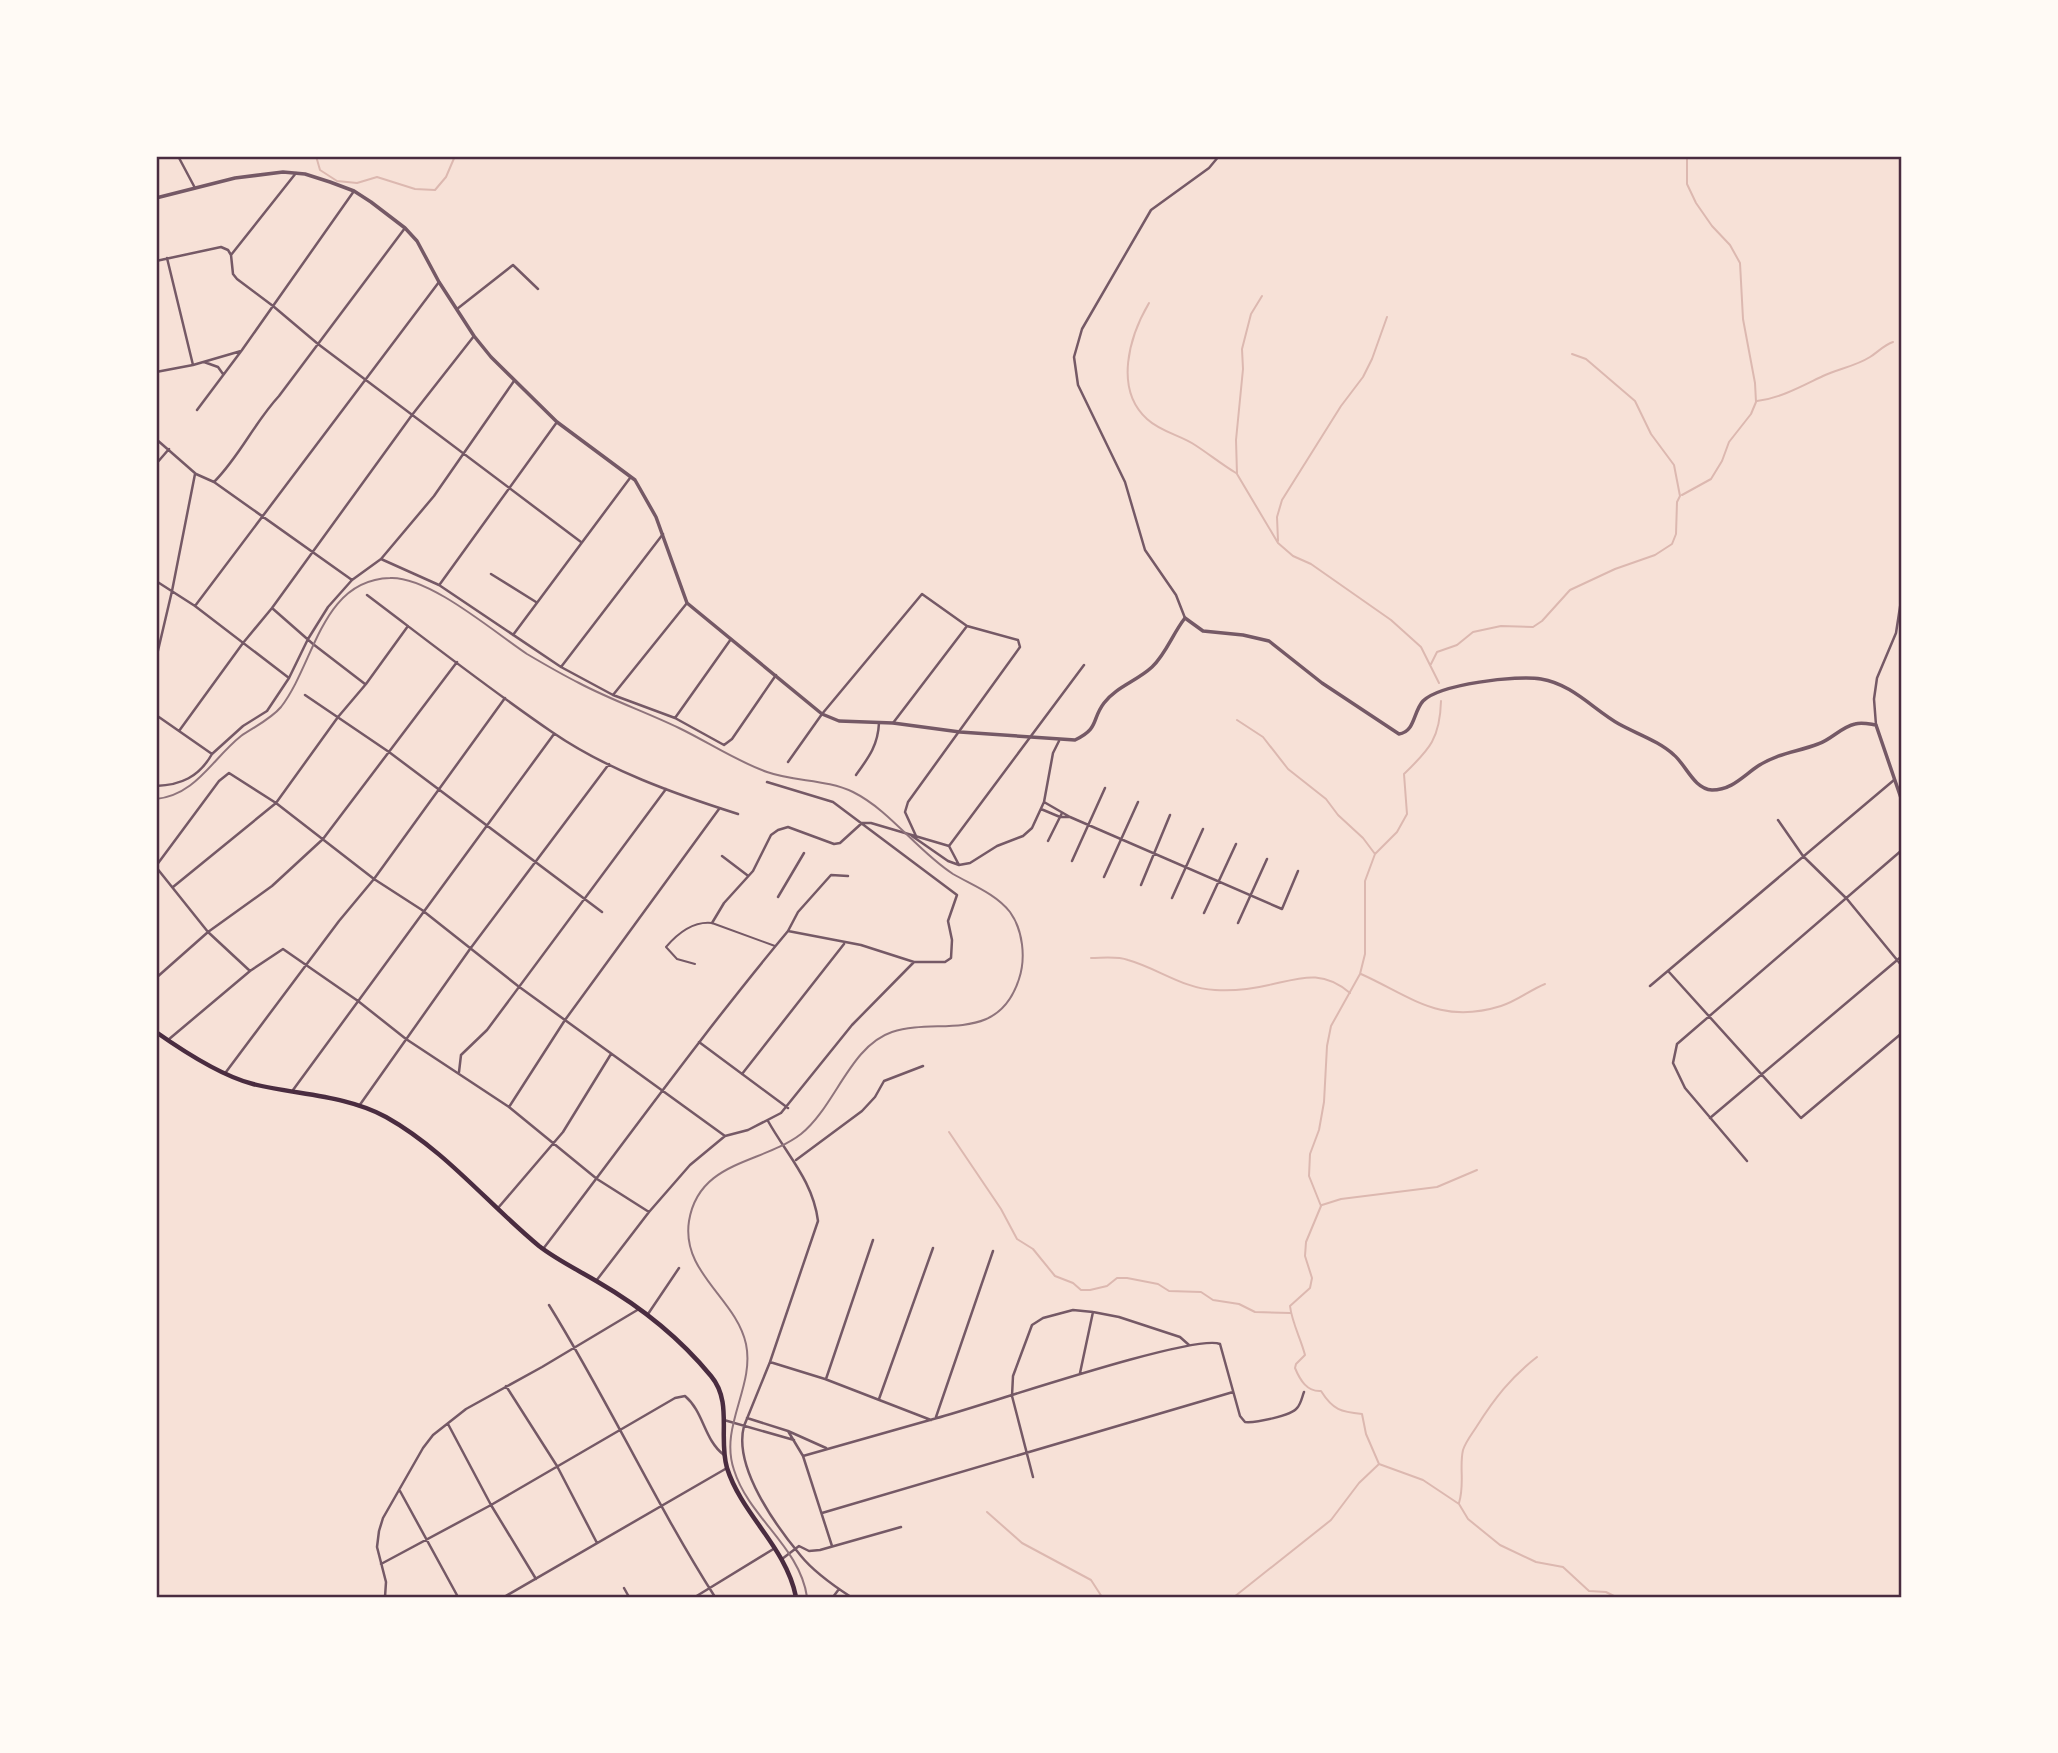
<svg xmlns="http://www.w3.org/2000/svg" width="2058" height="1753" viewBox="0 0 2058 1753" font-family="Barlow,sans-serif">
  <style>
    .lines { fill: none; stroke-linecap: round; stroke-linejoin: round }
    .stream { stroke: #dcb8b0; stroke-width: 2 }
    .service { stroke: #755966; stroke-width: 2 }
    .minor { stroke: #755966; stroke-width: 2.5 }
    .tertiary { stroke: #755966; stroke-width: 3.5 }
    .secondary { stroke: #4a2c40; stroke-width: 4.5 }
    .rail { stroke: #8f747c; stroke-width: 2 }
    .neatline { fill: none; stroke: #4a2c40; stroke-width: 2.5 }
  </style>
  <rect width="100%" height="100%" fill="#f7e1d7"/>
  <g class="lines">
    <!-- stream -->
    <path class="stream" d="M218,156l7,2 25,-2
      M316,156l4,14 17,11 20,2 20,-6 38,12 20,1 11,-13 9,-21
      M1262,296l-11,18 -9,35 1,20 -7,71 1,34 41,69 15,13 18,8 80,56 30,27 18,36
      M1149,303c-20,34 -35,86 -2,116 14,13 33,16 48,26 14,9 26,19 41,28
      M1757,401c24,-3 45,-15 66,-25 15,-7 33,-10 47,-19 8,-5 14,-12 23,-15
      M1682,495l29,-16 11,-18 7,-19 22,-28 5,-12 -1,-19 -12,-64 -3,-56 -10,-18 -18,-19 -16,-23 -9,-19v-28
      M1278,541l-1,-24 5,-17 59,-94 22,-29 9,-18 15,-42
      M1431,664l6,-12 20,-7 16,-13 28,-6 32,1 9,-6 28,-31 45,-21 40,-14 17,-11 4,-10 1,-32 3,-6 -6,-31 -23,-31 -16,-33 -49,-42 -14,-5
      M1441,701c-1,37 -11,48 -37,73l3,40 -10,18 -22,22 -10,27v73l-5,20 -29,52 -4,20 -3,56 -5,28 -9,24 -1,22 12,30 -15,36 -1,14 7,22 -2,10 -20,18c2,17 11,33 15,49l-9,9 -1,4c5,12 12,24 26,23 12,19 20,21 41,23l4,20 13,30 44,16 36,24 9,15 32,26 36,17 27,5 26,24 17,1 10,5
      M1237,720l26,17 25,32 38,30 12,16 25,23 12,16
      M1091,958c12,0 26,-2 37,2 29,8 56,29 87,30 18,1 37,-1 54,-5 32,-7 53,-16 81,8
      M1361,974c51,23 79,51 140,32 16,-5 29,-16 44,-22
      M949,1132l52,77 16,30 16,10 22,27 18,7 8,7h9l17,-4 10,-8h10l31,6 11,7 32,1 12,8 26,4 16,8 35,1
      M1322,1205l19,-6 96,-12 40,-17
      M1459,1503c6,-19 0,-36 4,-53 3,-9 9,-16 14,-24 17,-27 34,-49 60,-69
      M987,1512l35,31 69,37 11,17
      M1234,1597l97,-77 28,-37 20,-19"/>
    <!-- service -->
    <path class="service" d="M695,964l-18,-5 -11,-12c12,-14 28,-26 46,-24l63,23"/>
    <!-- minor -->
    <path class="minor" d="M178,156l17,32
      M1901,156l1,2
      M231,255l2,19 4,5 36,27 45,38 263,198
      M231,255l65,-82
      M167,258l26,107
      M156,261l65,-14 7,3 3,5
      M457,309l56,-44 25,24
      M204,362l14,5 5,7
      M156,372l37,-7 48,-14
      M197,410l45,-60 112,-159
      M156,439l40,35 18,8 138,98
      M156,464l13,-15
      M214,482c26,-26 40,-59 65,-86l126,-168
      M381,559l58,26 122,82 52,28 62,23 49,27 8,-6 44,-64
      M491,574l45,28
      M156,581l39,25 94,72
      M440,584l117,-162
      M367,595c61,46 122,94 185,137 55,38 123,62 186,82
      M195,606l244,-324
      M272,608l41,36 52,40
      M1185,618l-9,-23 -31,-45 -20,-68 -47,-97 -4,-28 8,-28 69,-119 58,-42 10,-12
      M513,635l117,-157
      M156,659l16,-68 23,-117
      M561,667l102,-133
      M305,695l84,57 213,160
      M613,695l74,-92
      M156,715l56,39 31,-28 24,-15 22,-33 19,-39 20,-32 24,-27 29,-21 53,-63 80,-115
      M675,718l56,-79
      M893,723l74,-97
      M1876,725l-2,-26 3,-21 19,-45 6,-39
      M179,731l64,-88 29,-35 140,-193 62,-79
      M788,762l34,-48 100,-120 45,32 51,14 2,7 -112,155 -3,10 11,24
      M856,775c13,-18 22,-30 23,-52
      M767,782l66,20 124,93 -9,26 4,19 -1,18 -6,4h-31l-53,-17 -73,-14
      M156,786c25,-1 43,-9 56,-32
      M1044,802l26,15 212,92 16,-38
      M1041,809l19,8h10
      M1778,820l25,36 44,43 55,67
      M912,836l36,25 11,4 11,-2 27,-17 26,-10 9,-8 12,-26 9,-49 6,-12
      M1048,841l14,-28
      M949,846l10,19
      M722,856l25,19
      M1072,861l33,-73
      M156,866l63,-85 10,-8 47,30 98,76 48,31 96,76 207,150
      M156,867l52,65 42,39
      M1104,877l34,-75
      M1141,885l29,-70
      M173,887l103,-84 62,-86 28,-33 42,-58
      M778,897l26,-44
      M1172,898l31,-69
      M1204,913l32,-69
      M712,923l12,-20 29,-32 18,-36 7,-5 10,-3 46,17 6,-1 22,-20h9l78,23 135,-181
      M1238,923l29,-64
      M1669,972l132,146 101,-85
      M156,978l52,-46 64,-46 51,-47 134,-177
      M1650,986l244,-206
      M168,1040l82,-69 33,-22 75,52 48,38 103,68 88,72 52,33
      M699,1042l89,66
      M226,1072l113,-151 35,-42 131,-181
      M459,1072l2,-17 26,-25 179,-241
      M742,1074l102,-130
      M293,1090l261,-356
      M359,1106l111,-157 139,-185
      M509,1107l56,-87 154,-211
      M1710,1118l192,-162
      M768,1121c19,34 45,60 50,100l-48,141 -26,64c-11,41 32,100 57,130 13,16 33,30 50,41
      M796,1160l66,-49 13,-14 9,-16 39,-15
      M1747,1161l-62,-73 -12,-25 4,-19 225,-194
      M498,1208l65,-76 48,-78
      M543,1249c81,-106 159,-215 245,-318l10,-19 33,-37 17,1
      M596,1281l53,-69 41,-47 35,-29 23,-6 33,-17 71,-88 62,-63
      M549,1305c59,95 106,198 166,292
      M648,1314l31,-46
      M770,1362l55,17 106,41
      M1080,1373l13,-61
      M826,1379l47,-139
      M506,1386l51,80 40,77
      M879,1399l54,-151
      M936,1417l57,-166
      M747,1418l41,13 15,25 29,90
      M724,1420l70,20
      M448,1424l43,81 45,74
      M788,1431l38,17
      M803,1456c45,-13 89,-25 134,-38 42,-11 257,-85 283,-74l20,72 5,6c10,1 46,-6 52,-14 4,-4 5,-11 7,-16
      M1033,1477l-21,-81 1,-20 19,-51 11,-7 30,-8 20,2 26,5 61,20 9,8
      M400,1491l58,106
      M822,1513l411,-121
      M782,1559l17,-13 10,5 11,-1 81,-23
      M381,1564l110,-59 184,-107 10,-2c19,16 19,44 39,59
      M624,1588l5,9
      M385,1597l1,-15 -9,-35 2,-16 4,-13 40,-70 10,-13 33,-26 76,-42 97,-58
      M504,1597l223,-129
      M695,1597l80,-49
      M833,1597l6,-8"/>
    <!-- tertiary -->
    <path class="tertiary" d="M156,198l79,-20 48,-6 22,2 25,8 24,9 17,11 34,26 12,13 22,41 35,54 17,21 66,65 78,58 21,37 31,86 135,111 17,7 54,2 67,9 115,8c25,-12 16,-20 29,-37 12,-16 33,-22 48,-36 14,-13 21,-34 33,-49l18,13 40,4 26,6 53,42 77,51c16,-2 14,-22 24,-33 17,-17 94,-26 118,-22 31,5 52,30 78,45 18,10 40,17 55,31 12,10 20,34 38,35 20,0 31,-14 46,-24 20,-13 39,-14 60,-22 13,-4 23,-17 37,-20 7,-2 14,0 21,1l26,76"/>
    <!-- secondary -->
    <path class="secondary" d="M156,1032c27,19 65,44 97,52 44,11 93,11 133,33 59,33 102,87 153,129 18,14 39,24 59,36 43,25 81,55 113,94 22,26 7,62 16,92 15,47 59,79 69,129"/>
    <!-- rail -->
    <path class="rail" d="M156,799c40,-4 56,-40 85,-63 13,-9 30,-17 40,-29 34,-44 40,-127 109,-129 39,-2 104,54 137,76 17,10 34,20 52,29 32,17 67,29 100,45 29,14 57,33 88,44 28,10 59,7 86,20 38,19 64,59 100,82 19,11 43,20 57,38 13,18 16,46 9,67 -21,66 -81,38 -127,53 -42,14 -57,75 -91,102 -39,30 -102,26 -112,87 -8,52 47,77 57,123 9,43 -27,82 -12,126 15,48 66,77 73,127"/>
  </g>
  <!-- border -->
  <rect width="2058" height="1753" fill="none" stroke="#fffaf5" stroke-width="315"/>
  <rect x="158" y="158" width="1742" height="1438" class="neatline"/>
</svg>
